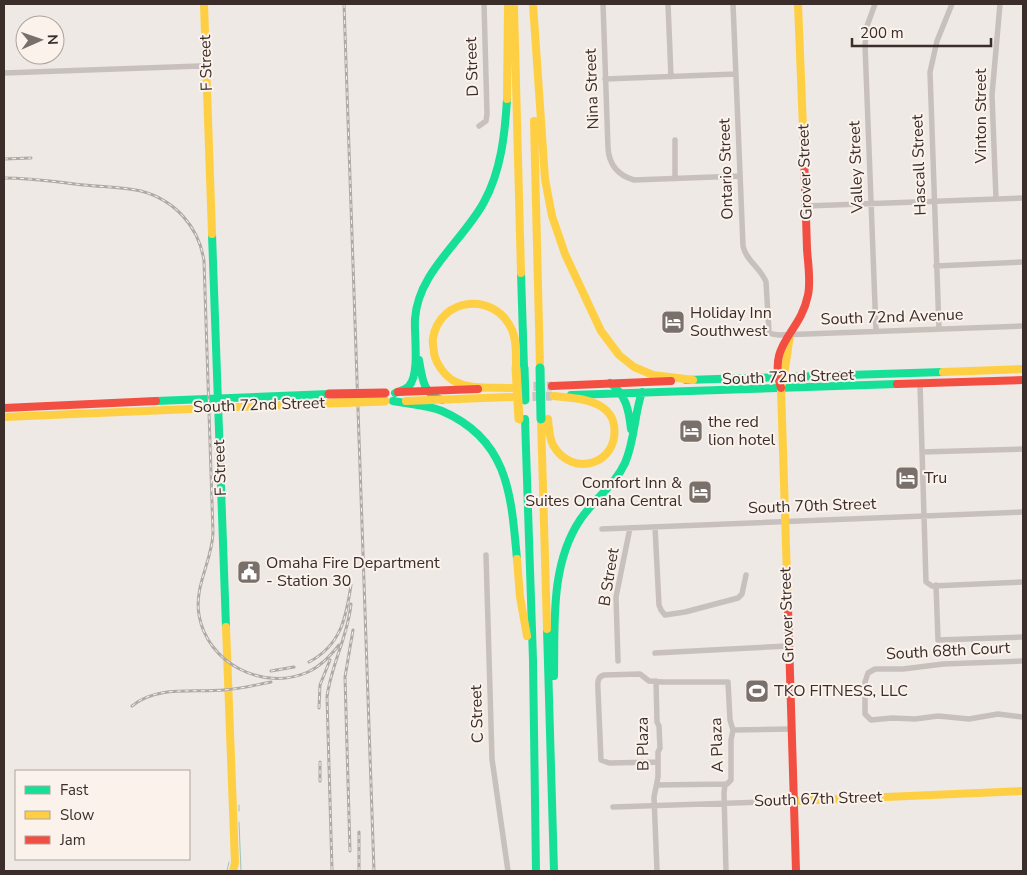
<svg xmlns="http://www.w3.org/2000/svg" width="1027" height="875" viewBox="0 0 1027 875" font-family="'Nunito Sans',sans-serif">
  <style>
    .lines { fill: none; stroke-linecap: round; stroke-linejoin: round }
    .stream { stroke: #9fc2be; stroke-width: 1 }
    .primary-tunnel { stroke: #cac3bf; stroke-width: 9; stroke-dasharray: 9 4.5; stroke-linecap: butt }
    .street { stroke: #c8c0bc; stroke-width: 5.5 }
    .fast { stroke: #16e098; stroke-width: 8 }
    .slow { stroke: #ffcf43; stroke-width: 8 }
    .jam { stroke: #f24e42; stroke-width: 8 }
    .rail-casing { stroke: #b0aaa7; stroke-width: 3 }
    .rail { stroke: #fbf2ec; stroke-width: 1; stroke-dasharray: 4; stroke-linecap: butt }
    .fast-bridge { stroke: #16e098; stroke-width: 9 }
    .slow-bridge { stroke: #ffcf43; stroke-width: 9 }
    .jam-bridge { stroke: #f24e42; stroke-width: 9 }
    .labels { text-anchor: middle; dominant-baseline: central; stroke-width: 4; stroke-linejoin: round; paint-order: stroke }
    .street-label { font-size: 16px; fill: #3a2d2a; stroke: #fbf2ec }
    .poi-label { font-size: 16px; fill: #3a2d2a; stroke: #fbf2ec; text-anchor: start }
  </style>
  <rect width="100%" height="100%" fill="#eee9e4"/>
  <g class="lines">
    <!-- stream -->
    <path class="stream" d="M239,805v6
      M239,822l2,49
      M227,871l2,-9"/>
    <!-- primary-tunnel -->
    <path class="primary-tunnel" d="M520,387l32,-1
      M519,397l33,-1"/>
    <!-- street -->
    <path class="street" d="M603,4l5,144c1,16 9,27 26,32l106,-4
      M668,4l3,73
      M733,4l10,242c3,15 18,22 23,36l3,50 3,2 7,1 244,-9
      M875,4l-8,22 -2,19 11,286
      M4,73l196,-7 6,1
      M605,79l131,-5
      M479,126l7,-5 1,-7 -3,-110
      M675,140v39
      M996,199l-4,-104 8,-91
      M806,206l217,-8
      M936,266l87,-4
      M939,329l-9,-257 7,-31 15,-37
      M920,384l6,198 6,4 91,-4
      M922,452l101,-3
      M655,527l4,78 2,5 4,5 20,-3 53,-14 4,-4 4,-19
      M602,529l421,-17
      M486,555l6,204 16,112
      M936,585l2,55 85,-3
      M655,653l133,-7
      M618,661l-2,-64 14,-69
      M1023,661l-80,3 -40,5h-28l-7,4 -3,9v32l6,6 21,-2 23,1 23,-3 31,3 29,-5 25,3
      M656,681l1,41 2,4 1,22 -2,4v25l-4,20 3,74
      M733,730l58,-1
      M725,784l-1,9 2,78
      M657,785l70,-1 4,-4v-40l2,-10 -3,-10 -2,-38h-65l-14,-1 -9,-7 -36,1c-8,2 -6,10 -6,16l3,69 8,3 49,-1
      M613,807l181,-6"/>
    <!-- fast -->
    <path class="fast" d="M212,234l14,393
      M521,273l3,95
      M419,360c3,17 4,35 23,40
      M686,380l257,-8
      M610,383c16,11 19,28 21,46
      M395,393c4,-2 10,-3 14,-7 11,-12 5,-51 6,-67 3,-47 48,-78 69,-117 17,-31 21,-68 23,-103
      M571,395l326,-11
      M156,401l173,-7
      M393,401c15,3 35,4 49,10 67,29 69,84 75,148
      M525,419l8,241 3,211
      M547,629l7,242
      M554,676c1,-52 -4,-111 26,-156 14,-21 35,-35 45,-57 10,-23 9,-48 17,-71"/>
    <!-- slow -->
    <path class="slow" d="M204,4l8,230
      M533,4l12,175 7,37 13,38 36,77 18,24 15,12 19,8 40,5
      M798,4l6,149
      M514,7l7,266
      M507,99l1,-95
      M534,121l6,247
      M943,372l80,-3
      M783,382l7,-47
      M511,388c-18,-1 -41,2 -57,-7 -9,-5 -18,-17 -20,-28 0,-4 -2,-10 -1,-15 7,-41 62,-47 79,-8 5,11 4,26 4,38
      M781,388l7,220
      M406,401l107,-4
      M4,417l325,-14
      M541,419l6,210
      M548,419c1,9 1,18 5,26 19,34 67,19 61,-20 -1,-7 -6,-14 -12,-18 -14,-9 -32,-9 -48,-11
      M517,559l3,38 7,39
      M226,627l9,236 -2,8
      M794,801l229,-10"/>
    <!-- jam -->
    <path class="jam" d="M897,384l126,-4
      M552,386l119,-5
      M781,388c-14,-46 19,-53 27,-93 3,-14 0,-31 -1,-46 -1,-32 -2,-64 -3,-96
      M398,392l80,-3
      M4,408l152,-7
      M788,608l8,263"/>
    <!-- rail casing -->
    <g class="rail-casing">
      <path id="rail" d="M344,4l30,867
        M4,159l27,-1
        M4,178c27,0 53,4 80,7 19,2 39,2 57,6 34,9 58,36 63,70l9,272c-1,28 -19,53 -14,82 8,48 64,77 109,57 13,-6 22,-16 31,-27
        M309,662c32,-17 37,-44 42,-77
        M271,671l23,-4
        M132,706c25,-21 62,-13 92,-16 16,-1 31,-5 47,-8
        M319,708l1,-23 10,-25
        M320,762v19
        M350,851l-5,-174 8,-47
        M332,870l-5,-173c4,-32 21,-61 24,-93
        M359,871v-39"/>
    </g>
    <!-- rail -->
    <use href="#rail" class="rail"/>
    <!-- fast-bridge -->
    <path class="fast-bridge" d="M524,368l1,32
      M540,368l1,51"/>
    <!-- slow-bridge -->
    <path class="slow-bridge" d="M516,368l3,51
      M329,403l56,-2"/>
    <!-- jam-bridge -->
    <path class="jam-bridge" d="M329,394l56,-1"/>
  </g>
  <!-- icons -->
  <defs>
    <g id="hotel-square" transform="scale(1.25)"><rect x="-9" y="-9" width="18" height="18" rx="4" fill="#796f6b" stroke="#fbf2ec"/><path d="M-6-4.5h1.5V1H6V5H4.5V3h-9V5H-6ZM-4 0a1.8 1.8 0 1 1 3.6 0ZM.5 0V-2.5h3Q6-2.5 6 0Z" fill="#fff"/></g>
    <g id="civic-square" transform="scale(1.25)"><rect x="-9" y="-9" width="18" height="18" rx="4" fill="#796f6b" stroke="#fbf2ec"/><path d="M-.6-6.5H3V-4.5H.6V-3L4-1V1h2V6H-6V1h2V-1L-.6-3ZM-1.2 2.5V6h2.4V2.5Z" fill="#fff"/></g>
    <g id="stadium-square" transform="scale(1.25)"><rect x="-9" y="-9" width="18" height="18" rx="4" fill="#796f6b" stroke="#fbf2ec"/><path d="M0-5a6.5 5 0 1 0 0 10a6.5 5 0 1 0 0-10ZM-3.5-1.8h7v3.6h-7Z" fill="#fff"/></g>
  </defs>
  <g fill-rule="evenodd">
    <use href="#hotel-square" x="673" y="322"/>
    <use href="#hotel-square" x="691" y="431"/>
    <use href="#hotel-square" x="907" y="478"/>
    <use href="#hotel-square" x="700" y="492"/>
    <use href="#civic-square" x="249" y="572"/>
    <use href="#stadium-square" x="757" y="691"/>
  </g>
  <g class="labels">
    <!-- street labels -->
    <g class="street-label">
      <text transform="translate(206 63) rotate(-92)">F Street</text>
      <text transform="translate(472 67) rotate(-92)">D Street</text>
      <text transform="translate(592 89) rotate(-92)">Nina Street</text>
      <text transform="translate(981 116) rotate(-90)">Vinton Street</text>
      <text transform="translate(919 165) rotate(-92)">Hascall Street</text>
      <text transform="translate(856 167) rotate(-92)">Valley Street</text>
      <text transform="translate(726 169) rotate(-92)">Ontario Street</text>
      <text transform="translate(805 172) rotate(-92)">Grover Street</text>
      <text transform="translate(892 317) rotate(-2)">South 72nd Avenue</text>
      <text transform="translate(788 377) rotate(-2)">South 72nd Street</text>
      <text transform="translate(259 405) rotate(-2)">South 72nd Street</text>
      <text transform="translate(220 468) rotate(-92)">F Street</text>
      <text transform="translate(812 506) rotate(-2)">South 70th Street</text>
      <text transform="translate(609 577) rotate(-81)">B Street</text>
      <text transform="translate(787 615) rotate(-92)">Grover Street</text>
      <text transform="translate(948 651) rotate(-3)">South 68th Court</text>
      <text transform="translate(477 714) rotate(-92)">C Street</text>
      <text transform="translate(643 744) rotate(-91)">B Plaza</text>
      <text transform="translate(717 745) rotate(-92)">A Plaza</text>
      <text transform="translate(818 799) rotate(-2)">South 67th Street</text>
    </g>
    <!-- poi labels -->
    <g class="poi-label">
      <text x="690" y="313">Holiday Inn<tspan x="690" dy="18">Southwest</tspan></text>
      <text x="708" y="422">the red<tspan x="708" dy="18">lion hotel</tspan></text>
      <text x="924" y="478">Tru</text>
      <text x="682" y="483" text-anchor="end">Comfort Inn &amp;<tspan x="682" dy="18">Suites Omaha Central</tspan></text>
      <text x="266" y="563">Omaha Fire Department<tspan x="266" dy="18">- Station 30</tspan></text>
      <text x="774" y="691">TKO FITNESS, LLC</text>
    </g>
  </g>
  <!-- border -->
  <rect width="1027" height="875" fill="none" stroke="#3a2d2a" stroke-width="10"/>
  <!-- legend -->
  <rect x="15" y="770" width="175" height="90" fill="#fbf2ec" stroke="#aea39e"/>
  <rect x="25" y="786" width="25" height="8" fill="#16e098" stroke="#aea39e"/>
  <text x="60" y="795" font-size="15" fill="#3a2d2a">Fast</text>
  <rect x="25" y="811" width="25" height="8" fill="#ffcf43" stroke="#aea39e"/>
  <text x="60" y="820" font-size="15" fill="#3a2d2a">Slow</text>
  <rect x="25" y="836" width="25" height="8" fill="#f24e42" stroke="#aea39e"/>
  <text x="60" y="845" font-size="15" fill="#3a2d2a">Jam</text>
  <!-- north arrow -->
  <g transform="translate(40 40) rotate(88)"><circle r="24" fill="#fbf2ec" stroke="#aea39e"/>
  <path d="M0-4L9 19L0 12L-9 19Z" fill="#796f6b"/>
  <text y="-8" font-size="14" font-weight="bold" text-anchor="middle" fill="#3a2d2a">N</text>
  </g>
  <!-- scale -->
  <path d="M852 38v8h139v-8" fill="none" stroke="#3a2d2a" stroke-width="2.5"/>
  <text x="860" y="38" font-size="15" fill="#3a2d2a" stroke="#fbf2ec" stroke-width="4" paint-order="stroke">200 m</text>
</svg>
